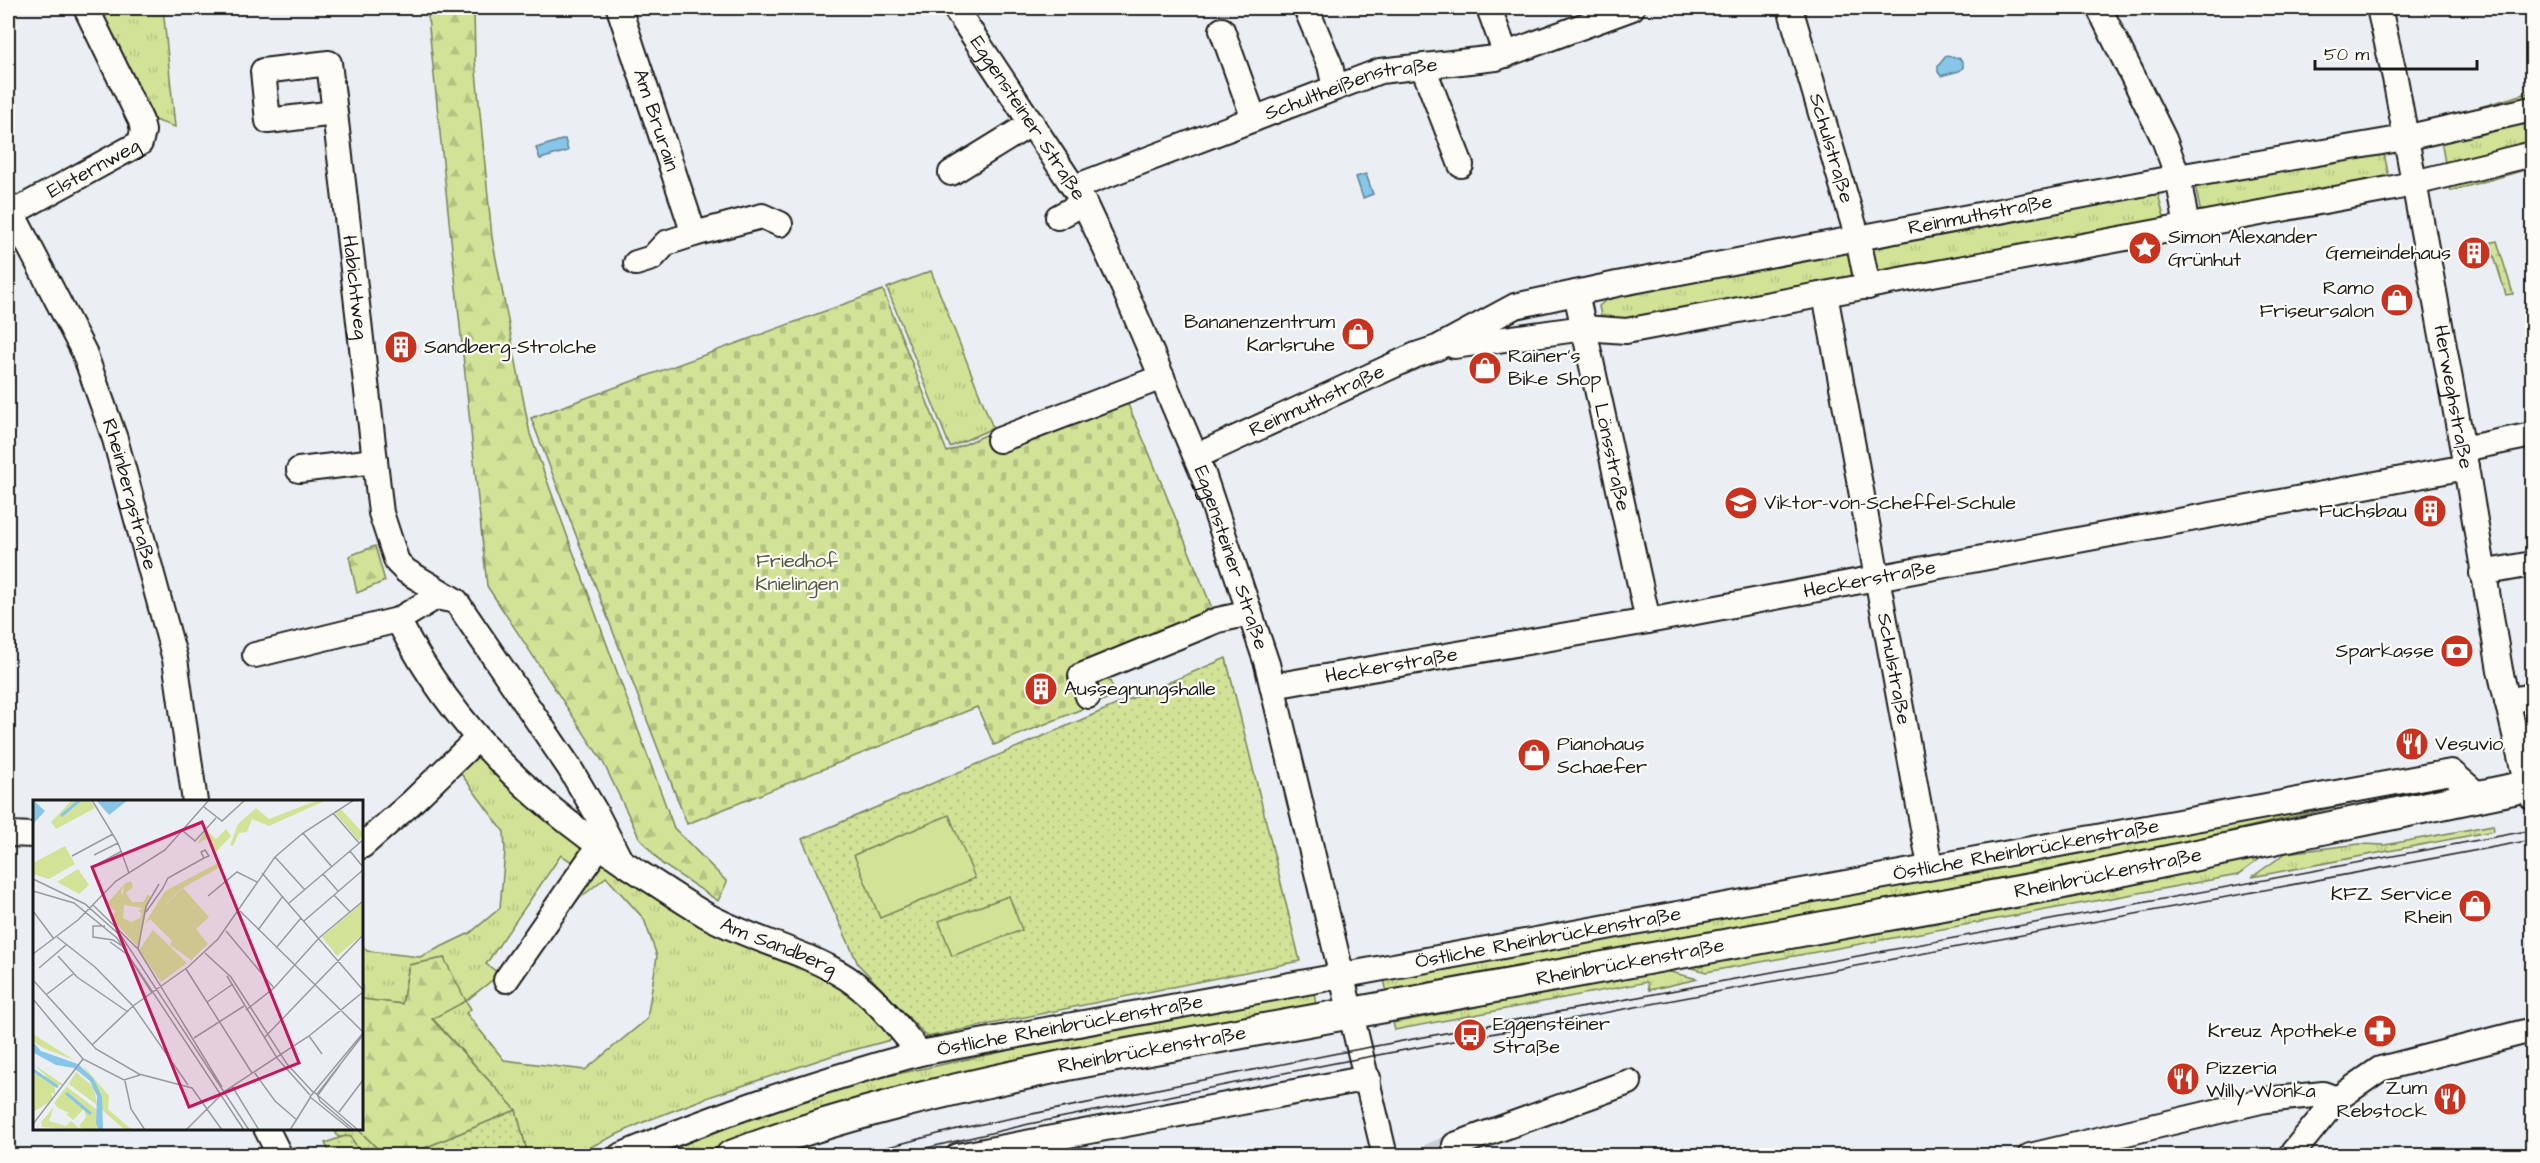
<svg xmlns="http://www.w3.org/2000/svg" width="2540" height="1163" viewBox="0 0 2540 1163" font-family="'Architects Daughter',sans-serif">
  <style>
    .grass { fill: url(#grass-tufts); stroke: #77805a; stroke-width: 1.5 }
    .forest { fill: url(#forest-firs); stroke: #77805a; stroke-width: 1.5 }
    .cemetery { fill: url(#cemetery-stones); stroke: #77805a; stroke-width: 1.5 }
    .park { fill: url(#park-dots); stroke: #77805a; stroke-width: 1.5 }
    .pitch { fill: #d2e397; stroke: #77805a; stroke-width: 1.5 }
    .water { fill: #87c6e8; stroke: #5c8296; stroke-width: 1.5 }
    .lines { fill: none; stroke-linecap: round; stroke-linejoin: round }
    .minor-tunnel { stroke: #cccfd4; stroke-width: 24; stroke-dasharray: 24 12; stroke-linecap: butt }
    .minor-casing { stroke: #1c1c1c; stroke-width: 28 }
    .major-casing { stroke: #1c1c1c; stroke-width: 34 }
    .minor { stroke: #fdfcf7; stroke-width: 24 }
    .major { stroke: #fdfcf7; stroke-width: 30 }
    .tram { stroke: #1c1c1c; stroke-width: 1.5 }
    .labels { text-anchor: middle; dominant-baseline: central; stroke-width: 4.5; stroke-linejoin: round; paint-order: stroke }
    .street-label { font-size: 20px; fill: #1c1c1c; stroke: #fdfcf7 }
    .poi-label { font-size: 20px; fill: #1c1c1c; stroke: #fdfcf7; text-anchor: start }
    .park-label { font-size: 20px; fill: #535841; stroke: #fdfcf7 }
    .inset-river { fill: none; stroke: #87c6e8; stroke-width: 3 }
    .inset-road { fill: none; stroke: #989b9e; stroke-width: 1.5 }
    .view { fill: #c2185b; fill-opacity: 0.15; stroke: #c2185b; stroke-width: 3 }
    .inset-edge { fill: none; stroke: #1c1c1c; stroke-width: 3 }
  </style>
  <defs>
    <pattern id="grass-tufts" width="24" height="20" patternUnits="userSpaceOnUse" patternTransform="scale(1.5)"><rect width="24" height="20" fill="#d2e397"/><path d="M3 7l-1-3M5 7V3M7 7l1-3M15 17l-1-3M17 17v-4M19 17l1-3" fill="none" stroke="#b4c282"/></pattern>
    <pattern id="forest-firs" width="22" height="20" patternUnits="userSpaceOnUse" patternTransform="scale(1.5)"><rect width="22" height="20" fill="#d2e397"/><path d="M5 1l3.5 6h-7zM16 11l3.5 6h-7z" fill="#b4c282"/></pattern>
    <pattern id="cemetery-stones" width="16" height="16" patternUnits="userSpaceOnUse" patternTransform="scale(1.5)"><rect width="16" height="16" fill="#d2e397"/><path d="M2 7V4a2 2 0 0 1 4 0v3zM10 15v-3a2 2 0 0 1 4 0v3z" fill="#b4c282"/></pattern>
    <pattern id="park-dots" width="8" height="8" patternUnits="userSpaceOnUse" patternTransform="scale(1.5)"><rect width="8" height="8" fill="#d2e397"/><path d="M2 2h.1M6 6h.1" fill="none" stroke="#b4c282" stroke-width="1.8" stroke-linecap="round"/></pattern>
  </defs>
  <rect width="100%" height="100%" fill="#ebeff4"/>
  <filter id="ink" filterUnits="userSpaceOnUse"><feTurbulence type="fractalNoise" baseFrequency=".0167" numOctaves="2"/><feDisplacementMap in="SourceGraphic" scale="12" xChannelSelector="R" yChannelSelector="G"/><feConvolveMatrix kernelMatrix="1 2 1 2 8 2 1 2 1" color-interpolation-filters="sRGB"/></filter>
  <g filter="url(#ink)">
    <!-- grass -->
    <path class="grass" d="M99,8h64l12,119 -21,-7z
      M2528,93l2,4 -63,18 -1,-4z
      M2532,119v27l-86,22 -5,-27z
      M2383,148l6,30 -188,36 -6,-30z
      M2532,164v4l-81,23 -1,-4z
      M2157,190l9,35 -290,53 -4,-32z
      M1847,246l6,37 -226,45 -25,-8 -3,-14 20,-17z
      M931,271l62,157 -43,19 -63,-159z
      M475,748l119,100 -14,19 -19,-12 -75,109 14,10 -34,27 5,8 -5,4 38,47 81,10 62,-51 10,-63 -13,-37 -38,-42 -36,29 29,-52 238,128 38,34 19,23 -63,17 -122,41 -63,24 -73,34h-45l-12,-45 -84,-92 13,-60 -36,7 -7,39 -40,-5v-54l5,6 53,6 50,-24 30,-25 5,-57 -1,-19 -45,-61z
      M2442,783l-295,67 -737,139 -23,4 -3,-14z
      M2493,825l1,6 -242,46 34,-24 74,-9 25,1z
      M2261,858l-23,17 -532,97 -17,-5z
      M1666,971l32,8 -49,11 -2,-8 -252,48 -2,-7z
      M1314,992l2,14 -559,128 -60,21 -43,1 90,-35 130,-42 250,-53z
      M334,1129h24l26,26h-23l-10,-18h-13z"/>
    <!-- forest -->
    <path class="forest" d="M427,8h47l1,53 17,177 38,196 144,394 53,54 -9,19 -56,-37 -23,-27 -36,-75 -116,-176z
      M375,546l10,35 -28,12 -8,-37z
      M444,958l22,43 -34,18 84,91 -108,45h-24l-26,-26 4,-1v-129l40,5 7,-39z"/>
    <!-- cemetery -->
    <path class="cemetery" d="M883,290l64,162 48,-21 130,-33 23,52 66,163 -114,45 16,37 -122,50 -17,-38 -290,117 -156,-406z"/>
    <!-- park -->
    <path class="park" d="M2497,241l16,53 -7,1 -16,-52z
      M1226,658l74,303 -373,76 -69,-73 -56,-125z
      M516,1110l12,45h-120z
      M345,1136l6,1 10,18h-30l-6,-12z"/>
    <!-- pitch -->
    <path class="pitch" d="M949,815l26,63 -95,40 -26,-63z
      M1009,896l13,34 -70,26 -13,-35z"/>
    <!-- water -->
    <path class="water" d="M1946,56l13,2 4,4v6l-4,3 -18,5 -3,-4v-6z
      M565,139l3,12 -28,8 -4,-11z
      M1366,174l7,20 -10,4 -7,-21z"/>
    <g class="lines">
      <!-- minor-tunnel -->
      <path class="minor-tunnel" d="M1429,1156l26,-11"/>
      <!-- minor casing -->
      <g class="minor-casing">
        <g id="minor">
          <path id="s1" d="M619,8l75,226 68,-18 18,8"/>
          <path id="s2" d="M955,8l129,195 39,83 80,188 64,190 118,492"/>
          <path d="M1306,8l24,57 5,23"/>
          <path d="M1489,8l17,47"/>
          <path id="s3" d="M1790,8l68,231 10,48"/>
          <path d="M2099,8l65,131 14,38 9,50"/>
          <path id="s4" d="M2379,8l16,70 71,389 34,203 27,116 5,11"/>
          <path d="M1222,30l32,89"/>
          <path d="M1423,67l38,98"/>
          <path id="s5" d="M335,113l-67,8 -5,-50 66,-8 6,50 46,400 16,49 9,9 50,30"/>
          <path d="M951,173l81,-50"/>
          <path id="s6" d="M1075,187l305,-116 116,-13 136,-50"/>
          <path id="s7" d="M8,205l76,147 31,87 60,220 20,143"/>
          <path id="s8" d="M12,213l128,-70 3,-12 -2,-10 -55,-113"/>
          <path d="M1058,217l26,-14"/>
          <path d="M636,263l16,-5 14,-15 28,-9"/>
          <path id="s9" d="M1576,293l72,328"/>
          <path id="s10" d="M1825,294l105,572"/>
          <path d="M1454,346l130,-18 42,3 768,-143 138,-34"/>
          <path d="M999,440l163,-63"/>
          <path d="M2463,449l69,-14"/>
          <path id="s11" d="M1197,456l219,-101 21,-7 78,-42 102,-22 561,-107 227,-39 127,-29"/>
          <path d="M299,470l76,-9"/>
          <path d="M2482,573l50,-9"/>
          <path id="s12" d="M398,620c58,113 141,188 246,256 21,13 41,27 62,39 45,25 98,35 141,63 29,19 51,49 73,75"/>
          <path d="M255,655l143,-35 38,-23 20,4 113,166 26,44 24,47"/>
          <path id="s13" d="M1273,686l375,-65 818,-154"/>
          <path d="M1088,696l-7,-20 137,-56 32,-7"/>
          <path d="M2507,701l25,-5"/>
          <path d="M8,834l26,1"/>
          <path d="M362,846l49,-43 66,-64"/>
          <path d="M506,980l93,-134"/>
          <path d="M266,1128l14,28"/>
          <path d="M1455,1145l174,-63"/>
          <path id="s14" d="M620,1156c97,-42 198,-75 300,-103l1531,-281 27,23"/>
          <path d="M958,1156l410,-78"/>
          <path d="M2030,1156l235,-56 58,-6 14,5"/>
          <path d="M2290,1156l47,-57 43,-30 152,-39"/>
        </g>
      </g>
      <!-- major casing -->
      <g class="major-casing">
        <g id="major">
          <path id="s15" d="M731,1156c109,-42 222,-67 336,-91l991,-181 474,-99"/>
        </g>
      </g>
      <!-- minor -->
      <use href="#minor" class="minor"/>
      <!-- major -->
      <use href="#major" class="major"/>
      <!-- tram -->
      <path class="tram" d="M854,1156l103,-27 376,-75 1199,-224
        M892,1156l137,-32 306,-61 1197,-223"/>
    </g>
  </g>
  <!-- icons -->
  <defs>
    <g id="sight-disc" transform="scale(1.725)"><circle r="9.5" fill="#c8321e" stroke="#fdfcf7"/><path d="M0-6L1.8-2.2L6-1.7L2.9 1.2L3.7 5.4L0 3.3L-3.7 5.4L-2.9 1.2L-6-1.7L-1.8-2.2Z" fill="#fff"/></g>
    <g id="building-disc" transform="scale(1.725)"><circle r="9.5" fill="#c8321e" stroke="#fdfcf7"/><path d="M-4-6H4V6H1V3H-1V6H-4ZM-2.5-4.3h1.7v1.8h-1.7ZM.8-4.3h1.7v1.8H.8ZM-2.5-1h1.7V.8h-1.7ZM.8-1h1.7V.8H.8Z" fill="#fff"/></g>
    <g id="shop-disc" transform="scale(1.725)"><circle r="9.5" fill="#c8321e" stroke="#fdfcf7"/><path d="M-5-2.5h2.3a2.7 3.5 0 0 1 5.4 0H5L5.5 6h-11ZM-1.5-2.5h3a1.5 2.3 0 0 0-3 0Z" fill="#fff"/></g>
    <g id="school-disc" transform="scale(1.725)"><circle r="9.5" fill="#c8321e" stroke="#fdfcf7"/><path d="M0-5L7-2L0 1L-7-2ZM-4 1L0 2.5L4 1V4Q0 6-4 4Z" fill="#fff"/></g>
    <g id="bank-disc" transform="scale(1.725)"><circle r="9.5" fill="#c8321e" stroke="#fdfcf7"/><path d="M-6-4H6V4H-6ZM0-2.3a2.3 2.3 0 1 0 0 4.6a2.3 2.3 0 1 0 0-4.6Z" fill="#fff"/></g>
    <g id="restaurant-disc" transform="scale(1.725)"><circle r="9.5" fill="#c8321e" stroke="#fdfcf7"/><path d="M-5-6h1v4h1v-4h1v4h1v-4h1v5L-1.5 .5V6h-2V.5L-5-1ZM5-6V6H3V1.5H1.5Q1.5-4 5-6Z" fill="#fff"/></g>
    <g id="pharmacy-disc" transform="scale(1.725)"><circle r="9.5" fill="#c8321e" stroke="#fdfcf7"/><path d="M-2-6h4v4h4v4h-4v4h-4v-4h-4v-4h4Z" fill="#fff"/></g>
    <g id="bus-disc" transform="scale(1.725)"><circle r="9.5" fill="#c8321e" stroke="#fdfcf7"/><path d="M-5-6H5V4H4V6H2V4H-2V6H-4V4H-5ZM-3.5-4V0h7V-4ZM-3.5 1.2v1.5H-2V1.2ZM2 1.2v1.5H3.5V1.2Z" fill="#fff"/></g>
  </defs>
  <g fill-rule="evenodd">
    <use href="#sight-disc" x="2145" y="248"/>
    <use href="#building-disc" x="2474" y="253"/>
    <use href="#shop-disc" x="2397" y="300"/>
    <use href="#shop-disc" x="1358" y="334"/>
    <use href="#building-disc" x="401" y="347"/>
    <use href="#shop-disc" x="1485" y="368"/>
    <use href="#school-disc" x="1741" y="503"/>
    <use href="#building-disc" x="2430" y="511"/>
    <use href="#bank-disc" x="2457" y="651"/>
    <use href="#building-disc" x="1041" y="689"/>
    <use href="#restaurant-disc" x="2412" y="744"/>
    <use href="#shop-disc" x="1534" y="755"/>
    <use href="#shop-disc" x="2475" y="906"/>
    <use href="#pharmacy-disc" x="2380" y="1031"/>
    <use href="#bus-disc" x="1470" y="1035"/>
    <use href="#restaurant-disc" x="2183" y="1079"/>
    <use href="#restaurant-disc" x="2450" y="1099"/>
  </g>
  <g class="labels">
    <!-- street labels -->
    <g class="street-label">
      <text stroke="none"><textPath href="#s6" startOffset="294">Schultheißenstraße</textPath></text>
      <text stroke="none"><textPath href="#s2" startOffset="132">Eggensteiner Straße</textPath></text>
      <text stroke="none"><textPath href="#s1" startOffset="118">Am Brurain</textPath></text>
      <text stroke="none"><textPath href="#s3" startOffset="146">Schulstraße</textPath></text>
      <text stroke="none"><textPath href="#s8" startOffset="93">Elsternweg</textPath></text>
      <text stroke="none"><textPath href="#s11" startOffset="826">Reinmuthstraße</textPath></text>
      <text stroke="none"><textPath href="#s5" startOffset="410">Habichtweg</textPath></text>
      <text stroke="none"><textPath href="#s4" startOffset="396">Herweghstraße</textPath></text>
      <text stroke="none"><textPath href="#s11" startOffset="132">Reinmuthstraße</textPath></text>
      <text stroke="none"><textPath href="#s9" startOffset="168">Lönsstraße</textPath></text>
      <text stroke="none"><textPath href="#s7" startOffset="315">Rheinbergstraße</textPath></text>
      <text stroke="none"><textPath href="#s2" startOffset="618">Eggensteiner Straße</textPath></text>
      <text stroke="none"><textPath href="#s13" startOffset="606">Heckerstraße</textPath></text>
      <text stroke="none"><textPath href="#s13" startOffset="120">Heckerstraße</textPath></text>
      <text stroke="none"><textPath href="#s10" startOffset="381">Schulstraße</textPath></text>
      <text stroke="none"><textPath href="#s14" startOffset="1442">Östliche Rheinbrückenstraße</textPath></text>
      <text stroke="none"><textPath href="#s15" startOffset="1407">Rheinbrückenstraße</textPath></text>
      <text stroke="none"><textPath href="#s14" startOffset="956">Östliche Rheinbrückenstraße</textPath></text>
      <text stroke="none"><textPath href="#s12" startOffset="512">Am Sandberg</textPath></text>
      <text stroke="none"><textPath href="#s15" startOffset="921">Rheinbrückenstraße</textPath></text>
      <text stroke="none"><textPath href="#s14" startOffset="470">Östliche Rheinbrückenstraße</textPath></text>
      <text stroke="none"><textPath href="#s15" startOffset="435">Rheinbrückenstraße</textPath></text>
    </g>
    <!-- poi labels -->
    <g class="poi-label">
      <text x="2168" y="237">Simon Alexander<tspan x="2168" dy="23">Grünhut</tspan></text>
      <text x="2451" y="253" text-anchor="end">Gemeindehaus</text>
      <text x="2374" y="288" text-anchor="end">Ramo<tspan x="2374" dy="23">Friseursalon</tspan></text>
      <text x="1335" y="322" text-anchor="end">Bananenzentrum<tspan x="1335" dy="23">Karlsruhe</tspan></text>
      <text x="424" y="347">Sandberg-Strolche</text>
      <text x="1508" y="356">Rainer's<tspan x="1508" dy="23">Bike Shop</tspan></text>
      <text x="1764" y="503">Viktor-von-Scheffel-Schule</text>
      <text x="2407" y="511" text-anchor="end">Fuchsbau</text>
      <text x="2434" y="651" text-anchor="end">Sparkasse</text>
      <text x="1064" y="689">Aussegnungshalle</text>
      <text x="1557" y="744">Pianohaus<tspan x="1557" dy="23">Schaefer</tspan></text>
      <text x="2435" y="744">Vesuvio</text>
      <text x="2452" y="894" text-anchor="end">KFZ Service<tspan x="2452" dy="23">Rhein</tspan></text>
      <text x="1493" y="1024">Eggensteiner<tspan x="1493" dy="23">Straße</tspan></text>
      <text x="2357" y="1031" text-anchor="end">Kreuz Apotheke</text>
      <text x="2206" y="1068">Pizzeria<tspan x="2206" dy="23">Willy Wonka</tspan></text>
      <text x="2427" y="1088" text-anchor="end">Zum<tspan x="2427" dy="23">Rebstock</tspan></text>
    </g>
    <!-- park labels -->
    <g class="park-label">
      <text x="797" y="561">Friedhof<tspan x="797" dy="23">Knielingen</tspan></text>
    </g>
  </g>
  <!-- overview -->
  <g transform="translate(33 800)">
    <rect width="330" height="330" fill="#ebeff4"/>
    <path d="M50,0h8l4,8 -39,21 -2,-3zM308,9l22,24 -4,8 -24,-28zM193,29l5,7 -15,16 -8,-14 -11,6 9,-14 10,9zM32,46l10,18 -26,15 -16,-5v-11zM36,57l3,6 -23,14 -6,-4zM98,81l2,6 -7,6 6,9h11l4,-7 -3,-2 6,3 -12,51 -27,-29 11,-16 2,-18zM91,105l19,3 -5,3 4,2 -2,5 -9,4 -8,-4zM0,234l41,26 -31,-12 -10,-7zM49,264l27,32 -1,13 24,21h-7l-23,-20v-14zM44,270l17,18 3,17 -28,-21 -2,3 29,22 3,21h-16l-4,-4 7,-9 -2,-8 -11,11 -7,-6 14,-5 -17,-6 -5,5 -4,-5 16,-21 23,16 -3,-14zM21,307l-5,14 17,5 5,-5 10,9 -39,-3 -1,-5z" fill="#d2e397" fill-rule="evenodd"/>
    <path d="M285,0h9l-58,26 -17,-7 -5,13 -8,1 -6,13 -3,-1 8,-21 18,-16 13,11zM187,62l2,4 -41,23 -37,36 21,-34zM91,84l-3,9 8,8 -7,1 -5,11 -10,-9zM0,264l31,21h-9v9l-22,-8v-13l14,4zM32,297l16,14 -5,5 -18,-8z" fill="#d2e397"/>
    <path d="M39,0h11l-29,26 -3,-4z" fill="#d2e397"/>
    <path d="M150,88l26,29 -13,12 12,15 -17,16 -21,-15 2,-4 -22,-22z" fill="#d2e397"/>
    <path d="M36,57l4,6 -24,14 -7,-5zM45,69l11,16 -10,9 -22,-12zM330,102v32l-26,22 -15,-19zM120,130l34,33 -26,19 -22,-32zM43,272l14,12 3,15 -23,-17zM0,282l18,9 2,9 -20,12z" fill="#d2e397"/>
    <path d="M0,0l12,11 -12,13zM63,0h32l-19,15zM0,242l8,9 37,13 15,14 9,18 1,34h-4l-3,-7 1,-27 -7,-15 -16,-13 -18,-3 -22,-12z" fill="#87c6e8"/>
    <path class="inset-river" d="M28,16l19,-16M0,270l25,17M33,293l25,21"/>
    <path class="inset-road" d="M59,0l26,43 11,30M171,7l18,14 23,-21M300,13l26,30M150,31l12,10 21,-23M270,33l29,34M317,51l13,16M61,55l24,-12M39,56l41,-22M242,57l30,33M65,64l24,-13M229,73l101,117M290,74l15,17M0,79l52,25 37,33 127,193M130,88l5,-10 36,-20 5,-2 -4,-6 -4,2 3,6M0,91l41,12 43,35 127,192M301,95l16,17M175,96l29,-24 20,10M256,103l74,-63M60,105l45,44 84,138M0,111l21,28M207,111l123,121M113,112l17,-24M271,121l59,-51M72,126h-12v11l20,3 9,6M225,130l25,-34M193,131l48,57M24,137l38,30 38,39 55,79M77,142l18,13 24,38M243,148l25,-30M105,149l8,-43 13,-22M172,153l26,24 56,87 26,28M0,154l45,-34 38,-39 49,-31 44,-50M25,156l19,21 51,35M6,168l27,-23M153,169l66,104M194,176l50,82 33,37M0,180l63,69 43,25 53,14 30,42M14,194l26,-20M0,199l50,60 41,21 16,-5M174,202l26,-18M213,210l28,-22 45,-50 44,-37M276,236l13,18M161,238l50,-32M231,238l99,-103M59,245l41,-39 55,-39 30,-28 57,-82 28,-24 51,-33M221,272l21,29 22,19M92,281l6,28 14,21M199,286l27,44M281,292l49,-59M285,295l22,-30M282,301l-5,-4 4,-5 44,38M282,301l36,29M306,312l24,-32M0,324l50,-65M153,330l39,-39 84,-55 54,-44M257,330l20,-32M321,330l-34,-29 -3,-7 46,-59"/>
    <path class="view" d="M169,22l97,241 -110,44 -97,-240z"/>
    <rect width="330" height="330" class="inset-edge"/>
  </g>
  <!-- margin -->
  <rect width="2540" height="1163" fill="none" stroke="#fdfcf7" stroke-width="30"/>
  <rect x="15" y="15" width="2510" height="1133" fill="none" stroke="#1c1c1c" stroke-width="2" filter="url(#ink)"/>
  <!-- scale -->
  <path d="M2315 60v9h162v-9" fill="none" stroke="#1c1c1c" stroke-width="3"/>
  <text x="2324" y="60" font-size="18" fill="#1c1c1c" stroke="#fdfcf7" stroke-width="4.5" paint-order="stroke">50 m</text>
</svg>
